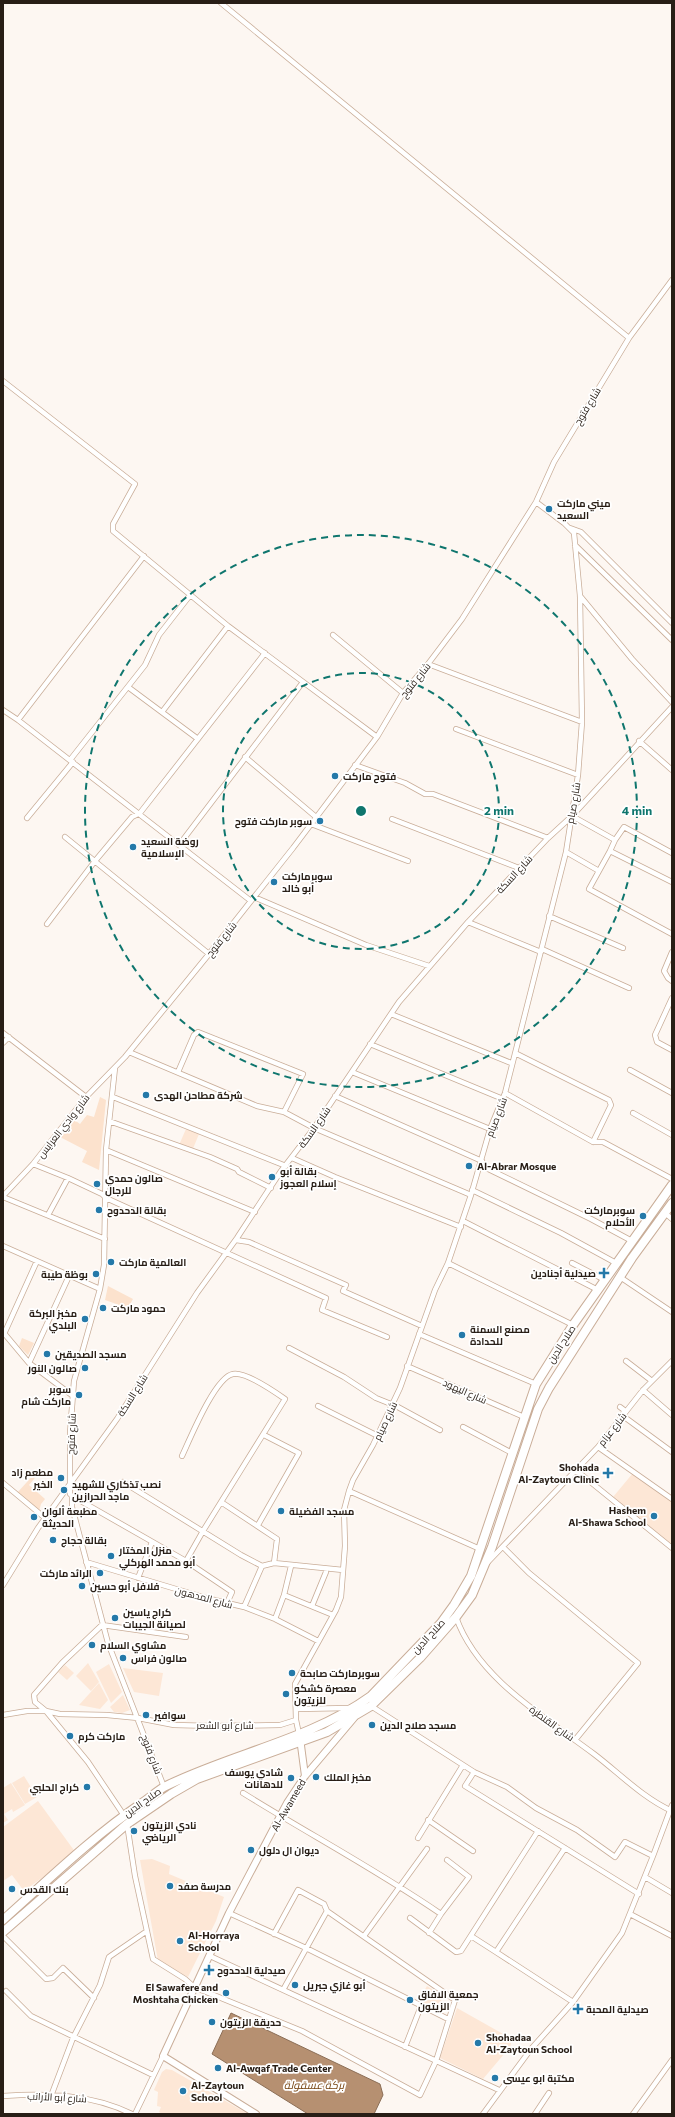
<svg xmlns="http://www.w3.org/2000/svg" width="675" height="2117" viewBox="0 0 675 2117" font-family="Commissioner,Cairo,sans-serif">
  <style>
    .built { fill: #fde7d6 }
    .green { fill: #fce2cd }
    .water { fill: #b69071; stroke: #8b6e56 }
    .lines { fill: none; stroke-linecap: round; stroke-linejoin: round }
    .minor-casing { stroke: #c9ad98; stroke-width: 6 }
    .secondary-casing { stroke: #c9ad98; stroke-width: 8 }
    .trunk-casing { stroke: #c9ad98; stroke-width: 10 }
    .minor { stroke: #fff; stroke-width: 4.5 }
    .secondary { stroke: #fff; stroke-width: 6 }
    .trunk { stroke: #fff; stroke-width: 8 }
    .ring { fill: none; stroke: #0f766e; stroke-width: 2; stroke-dasharray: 7 5 }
    .poi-dot { fill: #2479a9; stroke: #fff; stroke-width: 1.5 }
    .labels { text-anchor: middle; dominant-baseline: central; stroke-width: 3.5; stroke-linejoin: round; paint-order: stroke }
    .street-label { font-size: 10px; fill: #281e16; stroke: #fff }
    .poi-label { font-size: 10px; font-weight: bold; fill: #281e16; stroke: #fff; text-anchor: start }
    .water-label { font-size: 11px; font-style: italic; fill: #774512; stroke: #fff }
    .centre { fill: #0f766e; stroke: #fff; stroke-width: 2 }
    .ring-label { font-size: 12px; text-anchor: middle; font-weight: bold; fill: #0f766e; stroke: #fff; stroke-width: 3.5; stroke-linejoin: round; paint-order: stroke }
  </style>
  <rect width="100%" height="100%" fill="#fdf7f2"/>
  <!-- built -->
  <path class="built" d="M186,1129l13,5 -7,17 -13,-6z
    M633,1473l39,27v44l-18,-12 -41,-35z
    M88,1663l11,19 -8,9 -15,-15z
    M109,1664l13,28 -11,11 -15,-31z
    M65,1665l9,8 -7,7 -9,-8z
    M123,1668l40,5 -4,23 -25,-4z
    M99,1683l9,17 -8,9 -21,-4z
    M123,1695l7,15 -8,3 -8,-1 -4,-5z
    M24,1776l13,21 -12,7 -13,-21z
    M11,1783l14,22 -12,7 -1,-3 -8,5 4,6 -5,3v-35z
    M38,1801l38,52 -52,38 -12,-16 -9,6v-54z
    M152,1859l18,7 -1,8 55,23 -8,24 -28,56 -30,-16 -18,-101z
    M427,1986l16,10 -6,15 -18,-11z
    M457,2008l55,31 -2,8 -27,32 -43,-21z
    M166,2069l6,1 76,44h-86l-3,-2 2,-5 -4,-1 1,-14 -4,-2 8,-18z"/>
  <!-- green -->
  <path class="green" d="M100,1097l6,3 -7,70 -17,-8 5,-11 -27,-14 13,-18 7,5 7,-9 7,2z
    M108,1286l25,13 -5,9 -23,-8z
    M22,1338l12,5 -6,12 -9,-9z
    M37,1471l2,2 -10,12 16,14 -4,5 -2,7 -22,-18z"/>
  <!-- water -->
  <path class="water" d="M231,2013l149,71 3,11 -9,19h-66l-96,-60z"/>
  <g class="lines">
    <!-- minor casing -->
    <g class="minor-casing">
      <path id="minor" d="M221,3l408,335
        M3,381l132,103 -22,40v7l115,95 149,111
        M570,528l11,4 91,91
        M575,545l97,95
        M580,596l52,63 40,43
        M333,635l70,58
        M428,664l154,58
        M128,687l70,52
        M3,710l15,10 233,181
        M162,712l66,-86
        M18,720l126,-164
        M456,729l122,46
        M639,741l33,29
        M245,757l71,60
        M70,760l75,-95 14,-30 32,-41
        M355,765l50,18 20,11h8l115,44
        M572,816l43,24 -5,11 62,31
        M27,818l46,-56
        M392,819l127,49
        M311,824l97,37
        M65,837l144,117
        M615,840l9,-13 48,26
        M179,845l124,-163
        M610,851l-21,38 83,45
        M566,852l33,19
        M254,897l112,48 63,21
        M549,916l74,32
        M468,922l73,30
        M47,924l48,-63 37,-44 8,-4 125,-160
        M542,949l87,39
        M672,952l-8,19 4,7 4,3
        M672,998l-17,37 2,7 15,8
        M391,1014l120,49
        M3,1033l83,64
        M3,1043l6,-6
        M370,1044l133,55
        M129,1052l128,54 27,6 30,16 157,67
        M515,1053l94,47 2,5 -18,37
        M115,1068l-9,82 -2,115 -4,24 -26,92 -4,52v61l2,2v11l36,136 56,144
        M630,1070l42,23
        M178,1072l16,-37 4,-3 105,42 -19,38
        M352,1072l138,57
        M505,1093l88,49h10l69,37
        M335,1096l147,65
        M113,1097l173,69
        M633,1113l39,22
        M109,1121l101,36 27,12 2,3 32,16
        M106,1150l149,62
        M292,1158l43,19 126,50
        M33,1164l35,14 34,16 4,4 220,100 -4,12 65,27
        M480,1165l111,54 41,22
        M472,1190l89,43 55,30
        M3,1196l30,-32 53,-67 39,-40 84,-103 84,-106 84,-111 26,-44 25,-29 34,-45 74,-117 18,-40 75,-124 43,-58
        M3,1197l102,42
        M665,1213l7,6
        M48,1215l20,-37
        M463,1221l135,69
        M236,1240l13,2 97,43 -3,6 79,35
        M3,1246l97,43
        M448,1263l125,62
        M572,1263l33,17
        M620,1277l52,35
        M3,1332l26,31 44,33
        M4,1334l33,-73
        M419,1334l117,50
        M289,1348l55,29 32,21 20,8 44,24
        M626,1361l26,20
        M29,1363l40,-87
        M407,1366l117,51
        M643,1390l29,25
        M318,1406l60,30
        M620,1407l4,3 -1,6 49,36
        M463,1427l49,26
        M598,1447l74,52
        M182,1456c8,-17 33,-79 51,-82 12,-3 42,18 52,25l-82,132 -17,30
        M577,1471l95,77
        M123,1482l118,73 21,11 12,-3 69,7
        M3,1483l42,35
        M349,1491l131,58
        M72,1496l114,65 46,31 -5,11
        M221,1502l56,37 -3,24
        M258,1525l41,-72 -35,-18
        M503,1547l26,26 109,90 -63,77
        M86,1562l120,36 38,9 31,12 43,22
        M487,1563l111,-116 45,-57 29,-29
        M138,1578l14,-36
        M3,1585l35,-57 79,-109 80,-126 40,-55 44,-67 33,-43 85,-126 69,-80 80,-84 24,-22 100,-109
        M284,1595l49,20
        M312,1606l14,-34
        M244,1607l18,-41
        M456,1617c21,61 89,100 138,137 25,19 49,44 78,57
        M275,1619l9,-24 7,-29
        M371,1706l103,66 33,15 29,21 41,22 38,27 10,-15 28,14
        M296,1709l54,-1
        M3,1715l24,-4h19l14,3 47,1 31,3 36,7 39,1 67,-1 16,-5 3,14
        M296,1720l-1,-36 41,-74 5,-13 4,-51 -1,-36 5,-19 4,-11 20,-35 27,-57 35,-98 13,-27 23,-68 19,-66 15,-36 61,-241 12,-77 4,-53 -2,-126 -6,-63 -10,-10 -28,-21
        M474,1772l-9,14 174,108
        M243,1793c66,41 134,77 198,121l28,-37 -22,-17
        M125,1817l-37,-55 -42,-51 -11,-9 -1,-7 28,-32 40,-38 84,12
        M428,1820l45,31
        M127,1824l8,52 18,83 32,20 9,8 108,44 118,64 16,-34 19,-61 -128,-89 -3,-7 -26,-14 -24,44
        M418,1838l45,-73
        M645,1877l27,16
        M229,1913l77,35 142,71
        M630,1914l42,22
        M410,1918l46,34 5,-1 77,-120
        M429,1933l12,-19
        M3,1936l43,43 7,-1 10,-10 31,30
        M364,1936l63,-87
        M471,1936l25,16 69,-104
        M496,1952l77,50
        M210,1956l289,134
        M283,1990l44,-79
        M6,1991l25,25 122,59
        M405,2047l16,-41
        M3,2096c44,-3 89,-2 129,18
        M51,2096l22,-58 27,-53 9,-28 38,-26
        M135,2114l28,-58
        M483,2114l48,-65 42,-47 49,-69 31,-77 19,-51
        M535,2114l14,-21
        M633,2114l39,-54"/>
    </g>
    <!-- secondary casing -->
    <g class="secondary-casing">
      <path id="secondary" d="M300,1738l5,38
        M256,2114l-93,-58 66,-143 58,-110 18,-27 49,-58"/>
    </g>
    <!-- trunk casing -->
    <g class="trunk-casing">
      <path id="trunk" d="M3,1920c45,-40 89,-83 139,-117 8,-5 16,-13 24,-17 67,-33 144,-46 205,-90l70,-73 13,-18 17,-29 65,-192 37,-59 99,-140
        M3,1932l124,-108 44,-30 26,-15 130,-47 44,-26 49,-48 36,-41 16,-22 20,-48 46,-138 11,-21 83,-130 40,-55"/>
    </g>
    <!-- minor -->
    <use href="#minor" class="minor"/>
    <!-- secondary -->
    <use href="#secondary" class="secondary"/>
    <!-- trunk -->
    <use href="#trunk" class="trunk"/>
  </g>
  <!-- distance rings -->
  <g class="ring">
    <circle cx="361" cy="811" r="138"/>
    <circle cx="361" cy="811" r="276"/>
  </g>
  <!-- markers -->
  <g class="poi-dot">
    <circle cx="549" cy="509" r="4"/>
    <circle cx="335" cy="776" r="4"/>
    <circle cx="320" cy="821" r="4"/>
    <circle cx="133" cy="847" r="4"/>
    <circle cx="274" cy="882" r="4"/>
    <circle cx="146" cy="1095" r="4"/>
    <circle cx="469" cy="1166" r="4"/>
    <circle cx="272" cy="1177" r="4"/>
    <circle cx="97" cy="1184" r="4"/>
    <circle cx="99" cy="1210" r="4"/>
    <circle cx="643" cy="1216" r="4"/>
    <circle cx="111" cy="1262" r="4"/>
    <path d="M602 1267h4v4h4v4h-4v4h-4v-4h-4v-4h4z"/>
    <circle cx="96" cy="1274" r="4"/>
    <circle cx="103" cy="1308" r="4"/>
    <circle cx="85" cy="1319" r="4"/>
    <circle cx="462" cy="1335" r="4"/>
    <circle cx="47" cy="1354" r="4"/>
    <circle cx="85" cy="1368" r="4"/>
    <circle cx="79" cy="1395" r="4"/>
    <path d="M606 1467h4v4h4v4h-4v4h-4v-4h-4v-4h4z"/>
    <circle cx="61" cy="1478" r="4"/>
    <circle cx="64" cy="1490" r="4"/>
    <circle cx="281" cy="1511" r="4"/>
    <circle cx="654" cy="1516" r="4"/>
    <circle cx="34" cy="1517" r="4"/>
    <circle cx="53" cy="1540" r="4"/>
    <circle cx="111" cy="1556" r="4"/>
    <circle cx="100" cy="1573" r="4"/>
    <circle cx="82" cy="1586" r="4"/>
    <circle cx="115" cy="1618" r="4"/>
    <circle cx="92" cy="1645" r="4"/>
    <circle cx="123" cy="1658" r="4"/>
    <circle cx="292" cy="1673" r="4"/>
    <circle cx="286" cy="1694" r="4"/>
    <circle cx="146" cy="1715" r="4"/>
    <circle cx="372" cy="1725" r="4"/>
    <circle cx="70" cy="1736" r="4"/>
    <circle cx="316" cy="1777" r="4"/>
    <circle cx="291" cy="1778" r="4"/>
    <circle cx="87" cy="1787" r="4"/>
    <circle cx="134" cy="1831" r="4"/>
    <circle cx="251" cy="1850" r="4"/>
    <circle cx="170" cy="1886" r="4"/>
    <circle cx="12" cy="1889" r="4"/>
    <circle cx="180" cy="1941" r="4"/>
    <path d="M207 1964h4v4h4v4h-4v4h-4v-4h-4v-4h4z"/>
    <circle cx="295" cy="1985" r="4"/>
    <circle cx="226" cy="1993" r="4"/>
    <circle cx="410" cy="2000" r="4"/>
    <path d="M576 2003h4v4h4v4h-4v4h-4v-4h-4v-4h4z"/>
    <circle cx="212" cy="2022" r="4"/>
    <circle cx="478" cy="2043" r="4"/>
    <circle cx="218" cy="2068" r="4"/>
    <circle cx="495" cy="2078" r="4"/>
    <circle cx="183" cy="2091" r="4"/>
  </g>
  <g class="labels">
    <!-- street labels -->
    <g class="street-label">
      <text transform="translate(587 406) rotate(-59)">شارع فتوح</text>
      <text transform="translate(415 680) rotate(-51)">شارع فتوح</text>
      <text transform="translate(573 803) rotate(-80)">شارع صيام</text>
      <text transform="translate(514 874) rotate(-47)">شارع السكة</text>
      <text transform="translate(221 939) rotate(-51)">شارع فتوح</text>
      <text transform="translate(496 1117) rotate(-69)">شارع صيام</text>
      <text transform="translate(63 1126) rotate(-52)">شارع وادي العرايس</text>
      <text transform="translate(314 1127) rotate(-55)">شارع السكة</text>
      <text transform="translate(561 1344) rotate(-57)">صلاح الدين</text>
      <text transform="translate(465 1391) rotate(24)">شارع اليهود</text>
      <text transform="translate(132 1395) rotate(-58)">شارع السكة</text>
      <text transform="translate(385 1421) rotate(-65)">شارع صيام</text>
      <text transform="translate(612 1429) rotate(-52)">شارع عزام</text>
      <text transform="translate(71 1434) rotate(-88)">شارع فتوح</text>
      <text transform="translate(204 1597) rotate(15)">شارع المدهون</text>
      <text transform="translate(428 1636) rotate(-47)">صلاح الدين</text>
      <text transform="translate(552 1723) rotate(36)">شارع القنطرة</text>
      <text x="225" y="1725">شارع أبو الشعر</text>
      <text transform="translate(152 1754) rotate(69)">شارع فتوح</text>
      <text transform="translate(142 1802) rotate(-35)">صلاح الدين</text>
      <text transform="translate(288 1805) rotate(-60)">Al-Awameed</text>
      <text transform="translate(57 2097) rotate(3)">شارع أبو الأرانب</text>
    </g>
    <!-- poi labels -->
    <g class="poi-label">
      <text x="557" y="503">ميني ماركت<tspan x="557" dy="12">السعيد</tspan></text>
      <text x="343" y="776">فتوح ماركت</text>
      <text x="312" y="821" text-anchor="end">سوبر ماركت فتوح</text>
      <text x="141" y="841">روضة السعيد<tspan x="141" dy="12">الإسلامية</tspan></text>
      <text x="282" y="876">سوبرماركت<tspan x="282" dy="12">أبو خالد</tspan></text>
      <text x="154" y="1095">شركة مطاحن الهدى</text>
      <text x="477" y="1166">Al-Abrar Mosque</text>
      <text x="280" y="1171">بقالة أبو<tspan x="280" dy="12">إسلام العجوز</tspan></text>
      <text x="105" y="1178">صالون حمدي<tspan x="105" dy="12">للرجال</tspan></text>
      <text x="107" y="1210">بقالة الدحدوح</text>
      <text x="635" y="1210" text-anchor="end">سوبرماركت<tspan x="635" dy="12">الأحلام</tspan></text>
      <text x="119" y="1262">العالمية ماركت</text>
      <text x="596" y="1273" text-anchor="end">صيدلية أجنادين</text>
      <text x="88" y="1274" text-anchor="end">بوظة طيبة</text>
      <text x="111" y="1308">حمود ماركت</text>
      <text x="77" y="1313" text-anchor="end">مخبز البركة<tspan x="77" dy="12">البلدي</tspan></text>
      <text x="470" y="1329">مصنع السمنة<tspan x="470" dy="12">للحدادة</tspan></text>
      <text x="55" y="1354">مسجد الصديقين</text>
      <text x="77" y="1368" text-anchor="end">صالون النور</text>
      <text x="71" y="1389" text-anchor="end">سوبر<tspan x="71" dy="12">ماركت شام</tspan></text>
      <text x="599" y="1467" text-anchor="end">Shohada<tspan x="599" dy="12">Al-Zaytoun Clinic</tspan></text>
      <text x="53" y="1472" text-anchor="end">مطعم زاد<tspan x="53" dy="12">الخير</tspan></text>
      <text x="72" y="1484">نصب تذكاري للشهيد<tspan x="72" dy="12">ماجد الحرازين</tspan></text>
      <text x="646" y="1510" text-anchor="end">Hashem<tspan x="646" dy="12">Al-Shawa School</tspan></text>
      <text x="42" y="1511">مطبعة ألوان<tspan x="42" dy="12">الحديثة</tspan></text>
      <text x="289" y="1511">مسجد الفضيلة</text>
      <text x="61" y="1540">بقالة حجاج</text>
      <text x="119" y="1550">منزل المختار<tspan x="119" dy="12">أبو محمد الهركلي</tspan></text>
      <text x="92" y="1573" text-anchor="end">الرائد ماركت</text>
      <text x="90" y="1586">فلافل أبو حسين</text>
      <text x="123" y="1612">كراج ياسين<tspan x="123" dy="12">لصيانة الجيبات</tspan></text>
      <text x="100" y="1645">مشاوي السلام</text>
      <text x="131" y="1658">صالون فراس</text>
      <text x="300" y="1673">سوبرماركت صابحة</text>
      <text x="294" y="1688">معصرة كشكو<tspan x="294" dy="12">للزيتون</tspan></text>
      <text x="154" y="1715">سوافير</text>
      <text x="380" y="1725">مسجد صلاح الدين</text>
      <text x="78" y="1736">ماركت كرم</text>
      <text x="283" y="1772" text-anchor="end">شادي يوسف<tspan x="283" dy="12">للدهانات</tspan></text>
      <text x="324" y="1777">مخبز الملك</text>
      <text x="79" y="1787" text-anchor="end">كراج الحلبي</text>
      <text x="142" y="1825">نادي الزيتون<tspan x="142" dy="12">الرياضي</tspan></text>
      <text x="259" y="1850">ديوان ال دلول</text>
      <text x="178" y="1886">مدرسة صفد</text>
      <text x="20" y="1889">بنك القدس</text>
      <text x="188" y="1935">Al-Horraya<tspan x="188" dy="12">School</tspan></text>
      <text x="217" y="1970">صيدلية الدحدوح</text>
      <text x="303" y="1985">أبو غازي جبريل</text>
      <text x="218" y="1987" text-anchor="end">El Sawafere and<tspan x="218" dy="12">Moshtaha Chicken</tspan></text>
      <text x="418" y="1994">جمعية الافاق<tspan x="418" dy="12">الزيتون</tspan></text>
      <text x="586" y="2009">صيدلية المحبة</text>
      <text x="220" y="2022">حديقة الزيتون</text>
      <text x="486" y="2037">Shohadaa<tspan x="486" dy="12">Al-Zaytoun School</tspan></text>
      <text x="226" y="2068">Al-Awqaf Trade Center</text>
      <text x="503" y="2078">مكتبة ابو عيسى</text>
      <text x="191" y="2085">Al-Zaytoun<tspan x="191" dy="12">School</tspan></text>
    </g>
    <!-- water labels -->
    <g class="water-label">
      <text x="314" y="2084">بركة عسقولة</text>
    </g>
  </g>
  <circle cx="361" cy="811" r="6" class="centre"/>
  <g class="ring-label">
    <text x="499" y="815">2 min</text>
    <text x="637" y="815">4 min</text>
  </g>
  <!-- border -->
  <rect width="675" height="2117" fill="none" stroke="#281e16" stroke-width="8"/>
</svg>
